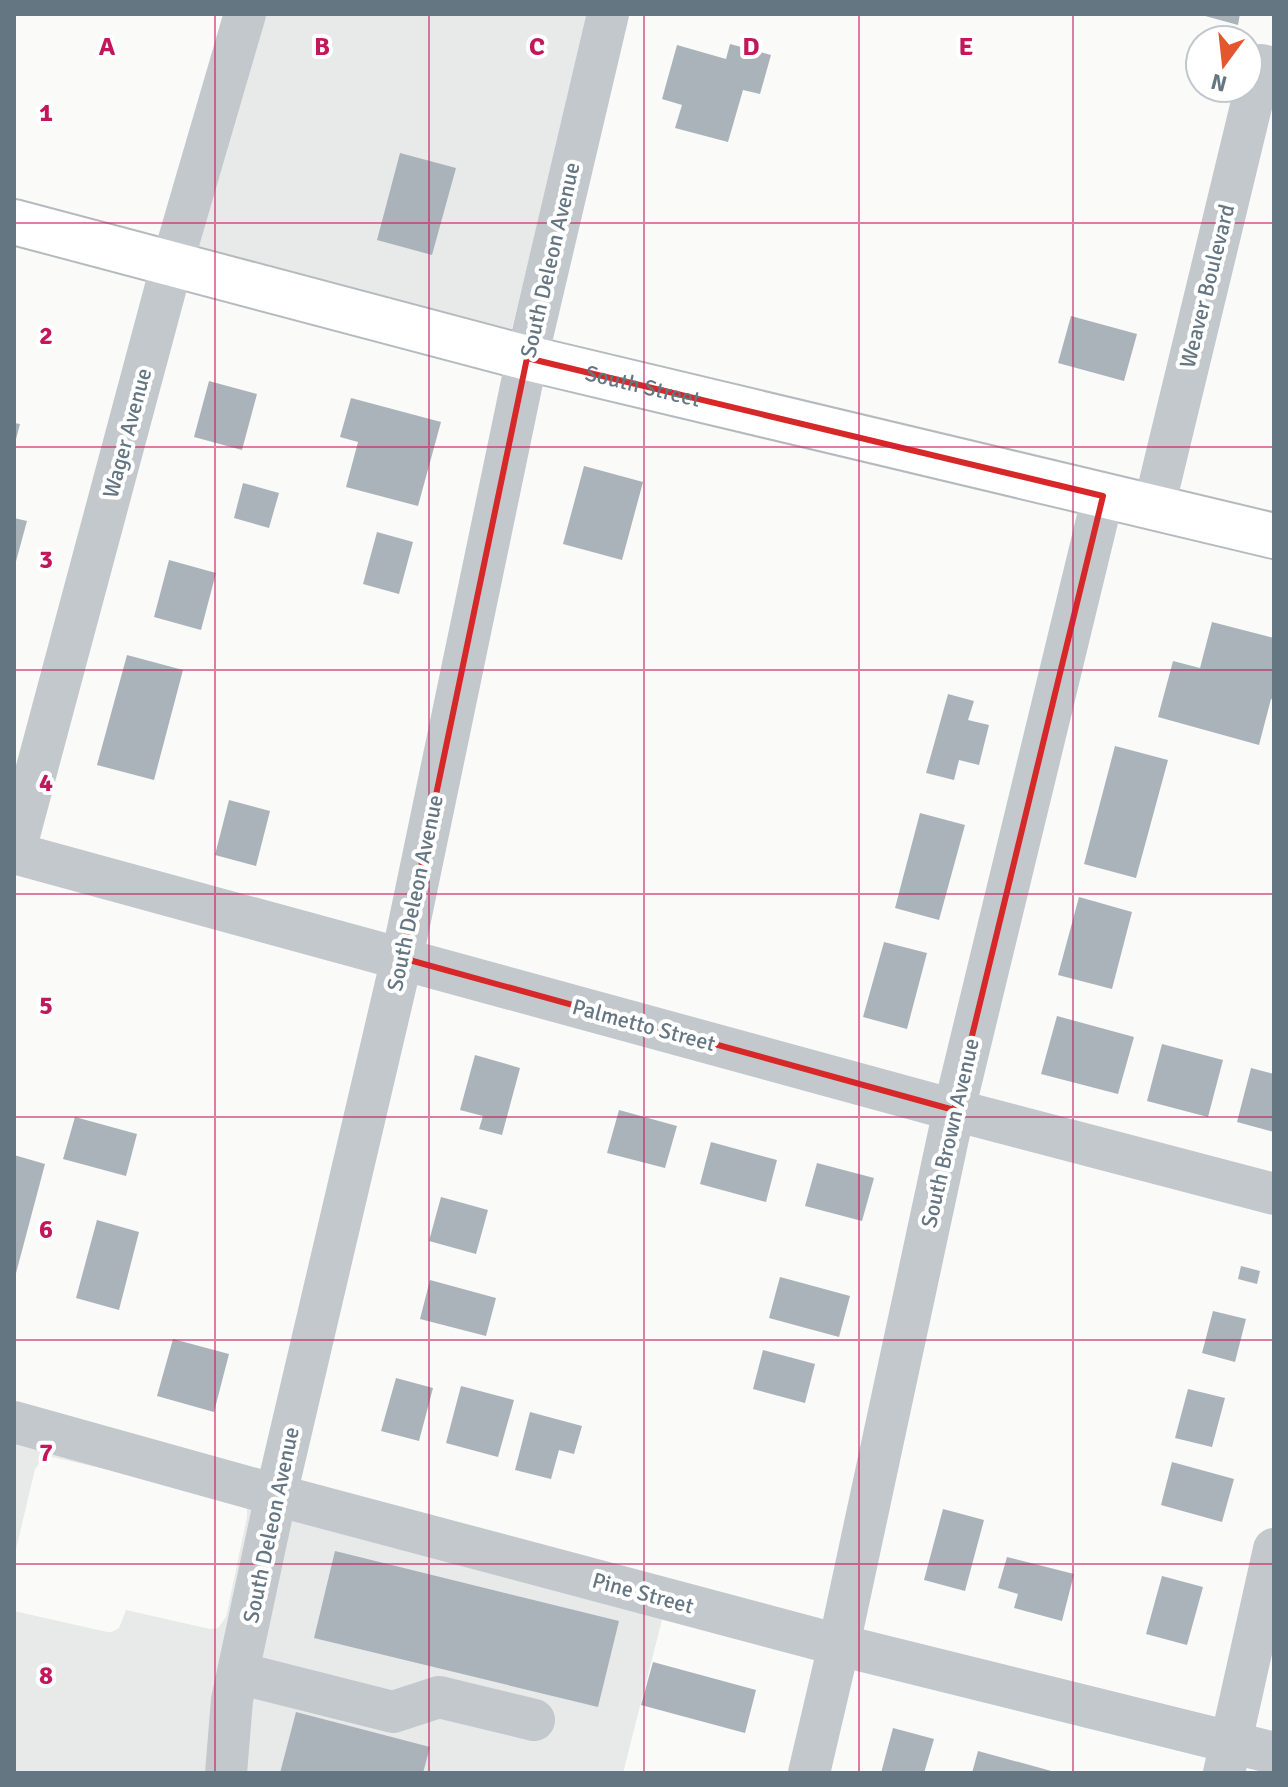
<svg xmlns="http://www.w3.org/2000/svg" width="1288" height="1787" viewBox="0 0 1288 1787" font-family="Signika,sans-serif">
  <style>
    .built { fill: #e8e9e9 }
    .building { fill: #aab3b9 }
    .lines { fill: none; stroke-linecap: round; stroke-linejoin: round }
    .major-casing { stroke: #b5babe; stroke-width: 48 }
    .minor { stroke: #c3c8cc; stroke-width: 42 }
    .major { stroke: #fff; stroke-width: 44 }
    .marked { fill: none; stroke: #d62828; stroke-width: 6; stroke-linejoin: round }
    .grid { fill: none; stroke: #c2185b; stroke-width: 2; stroke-opacity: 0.55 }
    .labels { text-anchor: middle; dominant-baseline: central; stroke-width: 8; stroke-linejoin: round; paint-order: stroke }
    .street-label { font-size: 22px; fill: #657683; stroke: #fff }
    .grid-label { font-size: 26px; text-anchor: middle; font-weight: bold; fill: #c2185b; stroke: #fff; stroke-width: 8; stroke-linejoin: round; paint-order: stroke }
  </style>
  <rect width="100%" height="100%" fill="#fafaf8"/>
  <!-- built -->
  <path class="built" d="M261,14h329l-80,322 -318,-85z
    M14,1440l175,48 -137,-31 -9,1 -8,11 -21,89z
    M247,1508h11l-48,265h-196v-162l93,21h5l7,-4 7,-18 84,19 8,-1 8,-11 21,-100z
    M288,1516l375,100 -40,157h-382l7,-71z"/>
  <!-- building -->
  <path class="building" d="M1198,14h42l-2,11z
    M730,44l41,11 -11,39 -17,-4 -15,52 -53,-14 7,-23 -20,-6 15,-54 49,14z
    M400,153l56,15 -24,87 -55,-15z
    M1071,316l66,18 -13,47 -66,-18z
    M209,381l48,13 -15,56 -48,-13z
    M351,398l90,24 -23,84 -72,-19 12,-45 -18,-5z
    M14,423l6,1 -5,19 -1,-1z
    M584,466l59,16 -21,78 -59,-16z
    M243,483l36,10 -10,35 -35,-10z
    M14,518l13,3 -12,44h-1z
    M377,532l36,10 -14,52 -36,-10z
    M169,560l47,13 -15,57 -47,-13z
    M1212,622l62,16v62l-3,-1 -12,46 -101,-28 15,-56 27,7z
    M127,655l56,15 -29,110 -57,-15z
    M948,694l26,7 -6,19 21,5 -10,40 -20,-5 -5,20 -28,-7z
    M1115,746l53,14 -32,118 -52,-14z
    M229,800l41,11 -14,55 -41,-11z
    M920,813l45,12 -26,95 -44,-12z
    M1079,897l53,15 -20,77 -54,-14z
    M884,942l43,11 -20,76 -44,-12z
    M1057,1016l77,21 -16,57 -77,-20z
    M1162,1044l61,16 -15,57 -61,-16z
    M475,1055l45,13 -18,67 -23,-6 4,-13 -23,-6z
    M1251,1068l23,6v58l-37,-10z
    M619,1110l58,16 -12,42 -58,-15z
    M75,1117l62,17 -11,42 -63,-17z
    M711,1142l66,18 -11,42 -66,-18z
    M14,1155l31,9 -30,113 -1,-1z
    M817,1163l57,15 -12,43 -57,-15z
    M441,1197l47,13 -12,44 -47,-13z
    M97,1220l42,12 -20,78 -43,-12z
    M1241,1266l19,5 -3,13 -19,-5z
    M780,1277l70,19 -11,41 -70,-19z
    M430,1280l66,18 -10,38 -66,-17z
    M1213,1311l33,8 -11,43 -33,-9z
    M173,1339l56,15 -15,58 -57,-16z
    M763,1350l52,14 -10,39 -52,-14z
    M396,1378l37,10 -14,53 -38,-10z
    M461,1386l53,14 -16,57 -52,-14z
    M1188,1389l37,9 -13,49 -37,-9z
    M530,1412l52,14 -8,28 -15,-4 -8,29 -36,-9z
    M1172,1462l62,17 -12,43 -61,-17z
    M943,1509l41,11 -19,71 -41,-11z
    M335,1551l284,70 -21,86 -284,-69z
    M1007,1557l67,17 -12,47 -48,-13 4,-14 -20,-6z
    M1162,1576l41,11 -16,58 -41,-11z
    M653,1662l103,28 -11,43 -104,-28z
    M296,1712l134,35 -7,26h-143z
    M893,1728l41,11 -10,34h-43z
    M978,1751l77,21v1h-83z"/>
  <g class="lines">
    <!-- major casing -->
    <g class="major-casing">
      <g id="major">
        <path id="s1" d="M14,222l513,136 747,178"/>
      </g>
    </g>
    <!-- minor -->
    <path class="minor" d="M1154,507l107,-442 13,3
      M14,853l940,257 320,84
      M14,854l158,-590 73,-250
      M14,1422l262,73 563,150 435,108
      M238,1673l155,39 46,-15 95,23
      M226,1773l6,-73 44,-205 126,-537 125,-600 81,-344
      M809,1773l30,-128 115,-535 149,-614
      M1224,1773l50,-224"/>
    <!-- major -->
    <use href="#major" class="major"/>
  </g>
  <!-- marked area -->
  <path class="marked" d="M527,358l576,138 -149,614 -552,-152z"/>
  <!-- grid -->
  <path class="grid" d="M215,14v1759M429,14v1759M644,14v1759M859,14v1759M1073,14v1759M14,223h1260M14,447h1260M14,670h1260M14,894h1260M14,1117h1260M14,1340h1260M14,1564h1260"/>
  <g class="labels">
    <!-- street labels -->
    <g class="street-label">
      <text transform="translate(550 260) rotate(-77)">South Deleon Avenue</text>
      <text transform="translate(1207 286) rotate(-76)">Weaver Boulevard</text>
      <text stroke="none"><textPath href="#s1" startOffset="650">South Street</textPath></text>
      <text transform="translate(127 433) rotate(-75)">Wager Avenue</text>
      <text transform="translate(415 893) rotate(-78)">South Deleon Avenue</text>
      <text transform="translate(644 1025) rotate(15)">Palmetto Street</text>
      <text transform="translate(950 1133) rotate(-77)">South Brown Avenue</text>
      <text transform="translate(271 1525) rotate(-78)">South Deleon Avenue</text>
      <text transform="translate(643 1593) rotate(15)">Pine Street</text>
    </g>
  </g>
  <g class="grid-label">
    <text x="107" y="55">A</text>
    <text x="322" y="55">B</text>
    <text x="537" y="55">C</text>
    <text x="751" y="55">D</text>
    <text x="966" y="55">E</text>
    <text x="46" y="121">1</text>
    <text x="46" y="344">2</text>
    <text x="46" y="568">3</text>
    <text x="46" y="791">4</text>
    <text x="46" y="1014">5</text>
    <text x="46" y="1238">6</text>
    <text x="46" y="1461">7</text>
    <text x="46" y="1684">8</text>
  </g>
  <!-- border -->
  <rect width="1288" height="1787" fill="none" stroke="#657683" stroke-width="32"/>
  <!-- north arrow -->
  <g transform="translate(1224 64) rotate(195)"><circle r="38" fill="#ffffff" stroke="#c1c8cd" stroke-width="2"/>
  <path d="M0-6L14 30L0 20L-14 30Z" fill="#e4572e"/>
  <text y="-12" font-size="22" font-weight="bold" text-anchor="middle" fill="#657683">N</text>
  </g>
</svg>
